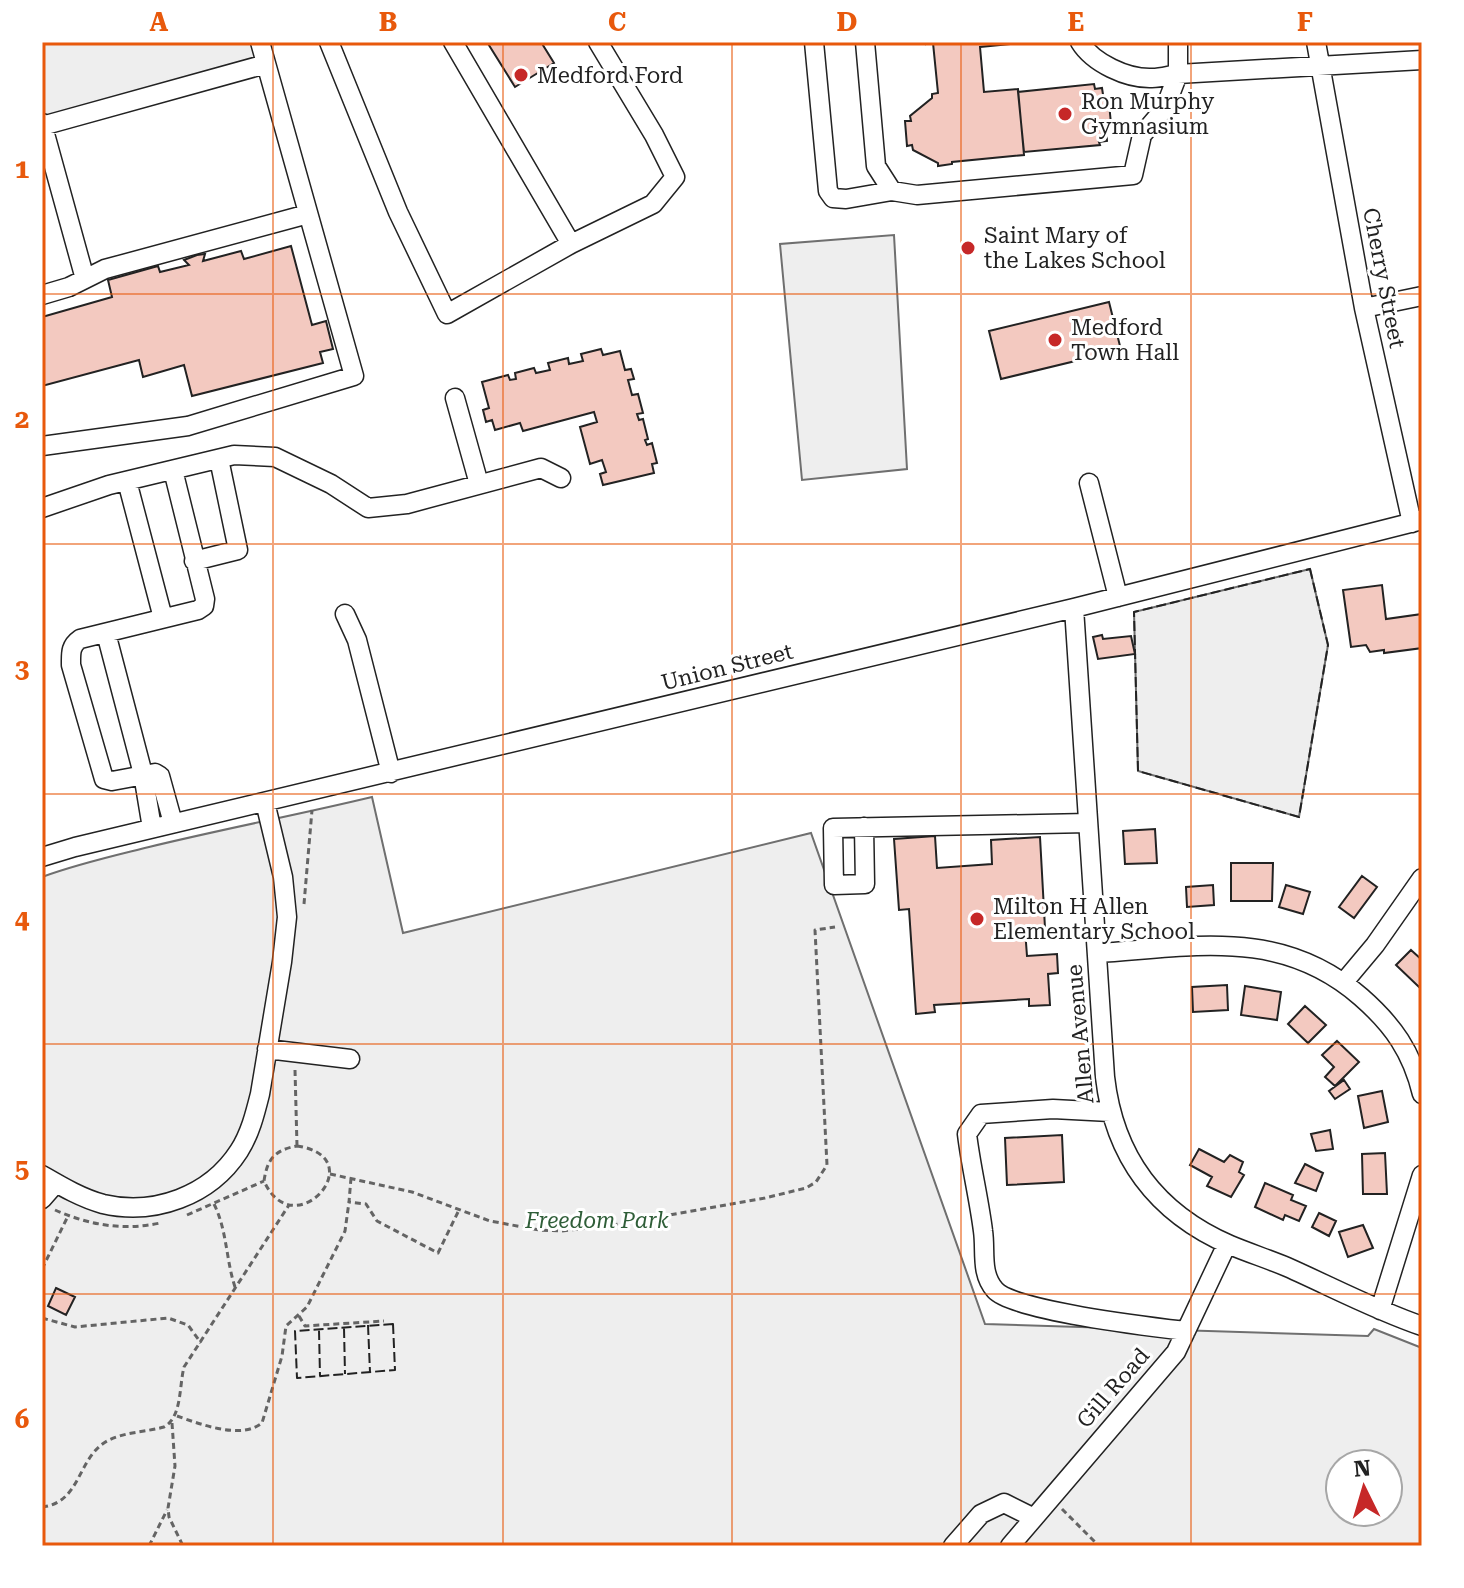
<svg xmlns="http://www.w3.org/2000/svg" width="1464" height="1588" viewBox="0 0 1464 1588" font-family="'Roboto Serif',serif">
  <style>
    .green { fill: #eee; stroke: #6f6f6f; stroke-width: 2; fill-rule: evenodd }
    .building { fill: #f3c9c0; stroke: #222; stroke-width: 2 }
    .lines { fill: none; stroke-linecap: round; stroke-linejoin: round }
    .minor-casing { stroke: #222; stroke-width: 21 }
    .path { stroke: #646464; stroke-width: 3; stroke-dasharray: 6 4; stroke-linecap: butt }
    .minor { stroke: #fff; stroke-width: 18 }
    .fence { stroke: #222; stroke-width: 2; stroke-dasharray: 10 4; stroke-linecap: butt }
    .grid { fill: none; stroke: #e8590c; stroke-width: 2; stroke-opacity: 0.55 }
    .poi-dot { fill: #c62828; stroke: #fff; stroke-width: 3 }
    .labels { text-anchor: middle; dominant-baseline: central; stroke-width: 6; stroke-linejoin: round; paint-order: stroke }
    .poi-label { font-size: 22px; fill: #222; stroke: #fff; text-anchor: start }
    .street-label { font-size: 22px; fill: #222; stroke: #fff }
    .park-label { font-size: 22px; font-style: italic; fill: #2f5e38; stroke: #fff }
    .neatline { fill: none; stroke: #e8590c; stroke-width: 3 }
    .grid-label { font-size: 26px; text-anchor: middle; font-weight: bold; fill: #e8590c }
  </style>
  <rect width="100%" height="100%" fill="#fff"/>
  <!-- green -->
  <path class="green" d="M42,42h218l6,22 -224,62z
    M894,235l13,234 -105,11 -22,-236z
    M1310,569l18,76 -29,172 -161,-46 -4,-159z
    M372,797l31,136 408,-100 174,491 383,12 6,-7 48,19v198h-1380v-669c35,-13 71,-21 107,-30 74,-18 148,-32 223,-50zM1340,1464h48v48h-48z"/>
  <!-- building -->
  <path class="building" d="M487,42h54l13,21 -39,24z
    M926,42h106l-52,5 4,45 34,-3 6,66 -72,7v2l-14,2v-3l-25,-13 -1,-5 -5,1 -2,-25h6l-1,-5 22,-18v-4l6,-1 -5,-50 -7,1z
    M1094,84l1,5 7,-1 2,13 5,2 2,21 -5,4 1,13 -8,1 1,3 -76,7 -6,-60z
    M291,246l21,79 14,-4 7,28 -13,3 3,11 -131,33 -8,-31 -41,12 -4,-17 -97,26v-69l70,-20 -4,-17 50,-14 2,6 29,-7 -5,-5 13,-5 8,-1 -2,7 38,-10 3,8z
    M1109,302l12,48 -120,29 -12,-48z
    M601,349l2,6 17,-4 5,19 6,-1 3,10 -6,1 4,15 6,-1 5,19 -6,1 2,6 4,-1 5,20 -3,1 2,5 5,-2 5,20 -5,1 2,9 -51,12 -3,-11 6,-2 -4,-12 -12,4 -10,-37 17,-5 -3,-10 -71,19 -3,-8 -25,7 -3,-10 -6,2 -3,-12 6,-2 -7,-26 26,-7 2,5 6,-1 -1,-6 19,-5 2,5 14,-3 -2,-7 20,-5 1,6 14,-3 -2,-7z
    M1382,585l4,34 36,-5v34l-38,5v-3l-14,2 -4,-7 -15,2 -8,-57z
    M1102,635l1,4 28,-3 4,18 -37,5 -5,-22z
    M1155,829l2,34 -32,1 -2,-33z
    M935,836l2,32 55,-4 -1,-24 49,-3 5,91 -20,1 2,27 30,-2 1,19 -10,1 2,31 -21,1v-7l-95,6 1,7 -19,2 -7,-105 -10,1 -5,-71z
    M1231,863h42l-1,38h-41z
    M1362,876l15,11 -23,31 -15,-11z
    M1213,885l1,20 -27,2 -1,-20z
    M1286,885l24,7 -7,22 -24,-7z
    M1411,950l11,10v23l-3,4 -23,-22z
    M1227,985l1,25 -35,2 -1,-25z
    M1245,986l36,6 -4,28 -36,-5z
    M1305,1006l21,19 -18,18 -20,-19z
    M1337,1041l22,21 -24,24 -10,-9 9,-10 -12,-12z
    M1344,1080l6,9 -15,10 -6,-8z
    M1382,1091l6,31 -24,6 -6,-32z
    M1330,1130l3,19 -17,2 -5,-17z
    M1062,1135l2,47 -57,3 -2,-47z
    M1199,1149l25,13 6,-7 13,7 -4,10 5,3 -13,22 -24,-11 5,-9 -22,-12z
    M1385,1153l2,41h-24l-1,-40z
    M1305,1164l18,9 -7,18 -21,-8z
    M1265,1183l28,12 -2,5 15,6 -7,15 -14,-6 -2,5 -28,-13z
    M1319,1213l17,8 -7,15 -17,-9z
    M1363,1225l10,23 -25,9 -9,-25z
    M56,1288l19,9 -9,18 -18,-9z"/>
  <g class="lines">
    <!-- minor casing -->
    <g class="minor-casing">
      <path id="minor" d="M329,42l69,170 49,102 124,-70
        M453,42l118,202 82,-40 22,-27 -21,-42 -56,-93
        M814,42l14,149 5,7 13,1 46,-8
        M865,42l11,124 16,25 25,4 216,-20 9,-40 23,-27 13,-34v-32
        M1080,42c13,21 47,37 72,36 9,0 18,-3 26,-4l244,-14
        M1316,42l48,266 48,215
        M42,123l43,156
        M42,126l224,-62
        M42,295l27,-8 36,-18 203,-55
        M1364,308l58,-12
        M455,398l24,86
        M42,446l146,-20 166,-50 -94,-334
        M173,470l32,129 -1,7 -6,4 -118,29c-10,7 -9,14 -9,26l33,114 8,2 43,-8 5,3 13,47
        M127,481l36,137
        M1089,483l29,114
        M42,508l67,-23 125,-30 41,2 56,27 37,24 39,-4 134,-36 20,10
        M194,561l44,-11 -19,-91
        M1074,608l31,469c9,79 51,136 125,168 19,8 38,14 57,22 45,20 88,43 135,59
        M345,614l12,26 34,133
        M106,633l37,141 9,54
        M864,827l1,57 -31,1 -1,-57 255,-5
        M42,857l33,-10 999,-239 348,-88
        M1097,953c96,-6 184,-26 264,44 32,28 51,55 61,97
        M1344,982l31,-37 47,-67
        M267,1049l83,10
        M1110,1112l-57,-3 -72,5 -14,20c4,33 12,65 16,97 3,20 -3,42 12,59 18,21 157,37 191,41
        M42,1175c19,11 39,23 61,29 51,12 107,-8 136,-53 11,-17 16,-37 21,-57l22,-132 5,-45 -4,-40 -18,-75
        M42,1199l14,-16
        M1380,1310l42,-135
        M953,1546l28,-32 23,-11 30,15
        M1010,1546l166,-194 51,-108"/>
    </g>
    <!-- path -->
    <path class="path" d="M304,904l8,-94
      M295,1070l2,76
      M297,1146c77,11 -3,102 -33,35 3,-21 10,-31 33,-35z
      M330,1174l82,18 78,29 49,9 22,1 46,-5 158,-28 41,-10 10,-6 11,-17 -12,-235 20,-3
      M351,1178l-2,24 17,2 11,17 61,32 20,-41
      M214,1204c13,26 12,56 21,83
      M55,1210c34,15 68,21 105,13
      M187,1215l77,-34
      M42,1269l26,-53
      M299,1316l6,10 79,-5
      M42,1318l33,9 93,-9 20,7 13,18
      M177,1416c23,8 64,24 85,7l20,-67 4,-30 21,-19 38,-76 4,-29
      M172,1423l3,43 -7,42 1,9 14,29
      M42,1507c39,-4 35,-49 65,-66 17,-9 39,-9 57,-14 18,-10 15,-40 20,-60l105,-162
      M1062,1509l37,37
      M149,1546l18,-36"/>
    <!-- minor -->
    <use href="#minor" class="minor"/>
    <!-- fence -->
    <path class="fence" d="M1310,569l18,76 -29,172 -161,-46 -4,-159z
      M393,1324l2,46 -98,8 -2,-47z
      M368,1325l2,47
      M344,1328l1,46
      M319,1330l1,46"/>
  </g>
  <!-- grid -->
  <path class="grid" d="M273,42v1504M503,42v1504M732,42v1504M961,42v1504M1191,42v1504M42,294h1380M42,544h1380M42,794h1380M42,1044h1380M42,1294h1380"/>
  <!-- markers -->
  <g class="poi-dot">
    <circle cx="521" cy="75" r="8"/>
    <circle cx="1065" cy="114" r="8"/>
    <circle cx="968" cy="248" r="8"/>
    <circle cx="1055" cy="340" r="8"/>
    <circle cx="977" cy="919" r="8"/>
  </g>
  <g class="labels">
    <!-- poi labels -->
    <g class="poi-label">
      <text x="537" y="75">Medford Ford</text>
      <text x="1081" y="101">Ron Murphy<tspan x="1081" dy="25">Gymnasium</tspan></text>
      <text x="984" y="235">Saint Mary of<tspan x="984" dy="25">the Lakes School</tspan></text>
      <text x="1071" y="327">Medford<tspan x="1071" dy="25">Town Hall</tspan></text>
      <text x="993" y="906">Milton H Allen<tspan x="993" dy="25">Elementary School</tspan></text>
    </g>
    <!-- street labels -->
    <g class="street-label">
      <text transform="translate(1384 278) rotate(79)">Cherry Street</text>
      <text transform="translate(727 667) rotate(-14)">Union Street</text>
      <text transform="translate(1080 1034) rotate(-95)">Allen Avenue</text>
      <text transform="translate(1113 1388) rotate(-49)">Gill Road</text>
    </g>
    <!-- park labels -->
    <g class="park-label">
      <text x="597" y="1220">Freedom Park</text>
    </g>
  </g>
  <!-- border -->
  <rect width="1464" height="1588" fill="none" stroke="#ffffff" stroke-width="88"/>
  <!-- north arrow -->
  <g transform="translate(1364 1488) rotate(355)"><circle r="38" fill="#ffffff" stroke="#a7a7a7" stroke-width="2"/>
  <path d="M0-6L14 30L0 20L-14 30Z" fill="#c62828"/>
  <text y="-12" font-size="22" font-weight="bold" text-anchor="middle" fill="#222222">N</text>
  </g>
  <rect x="44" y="44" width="1376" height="1500" class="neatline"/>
  <g class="grid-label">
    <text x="159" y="31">A</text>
    <text x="388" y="31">B</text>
    <text x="617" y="31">C</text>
    <text x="847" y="31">D</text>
    <text x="1076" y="31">E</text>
    <text x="1305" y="31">F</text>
    <text x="22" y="178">1</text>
    <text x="22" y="428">2</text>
    <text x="22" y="678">3</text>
    <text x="22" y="928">4</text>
    <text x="22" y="1178">5</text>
    <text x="22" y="1428">6</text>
  </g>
</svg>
